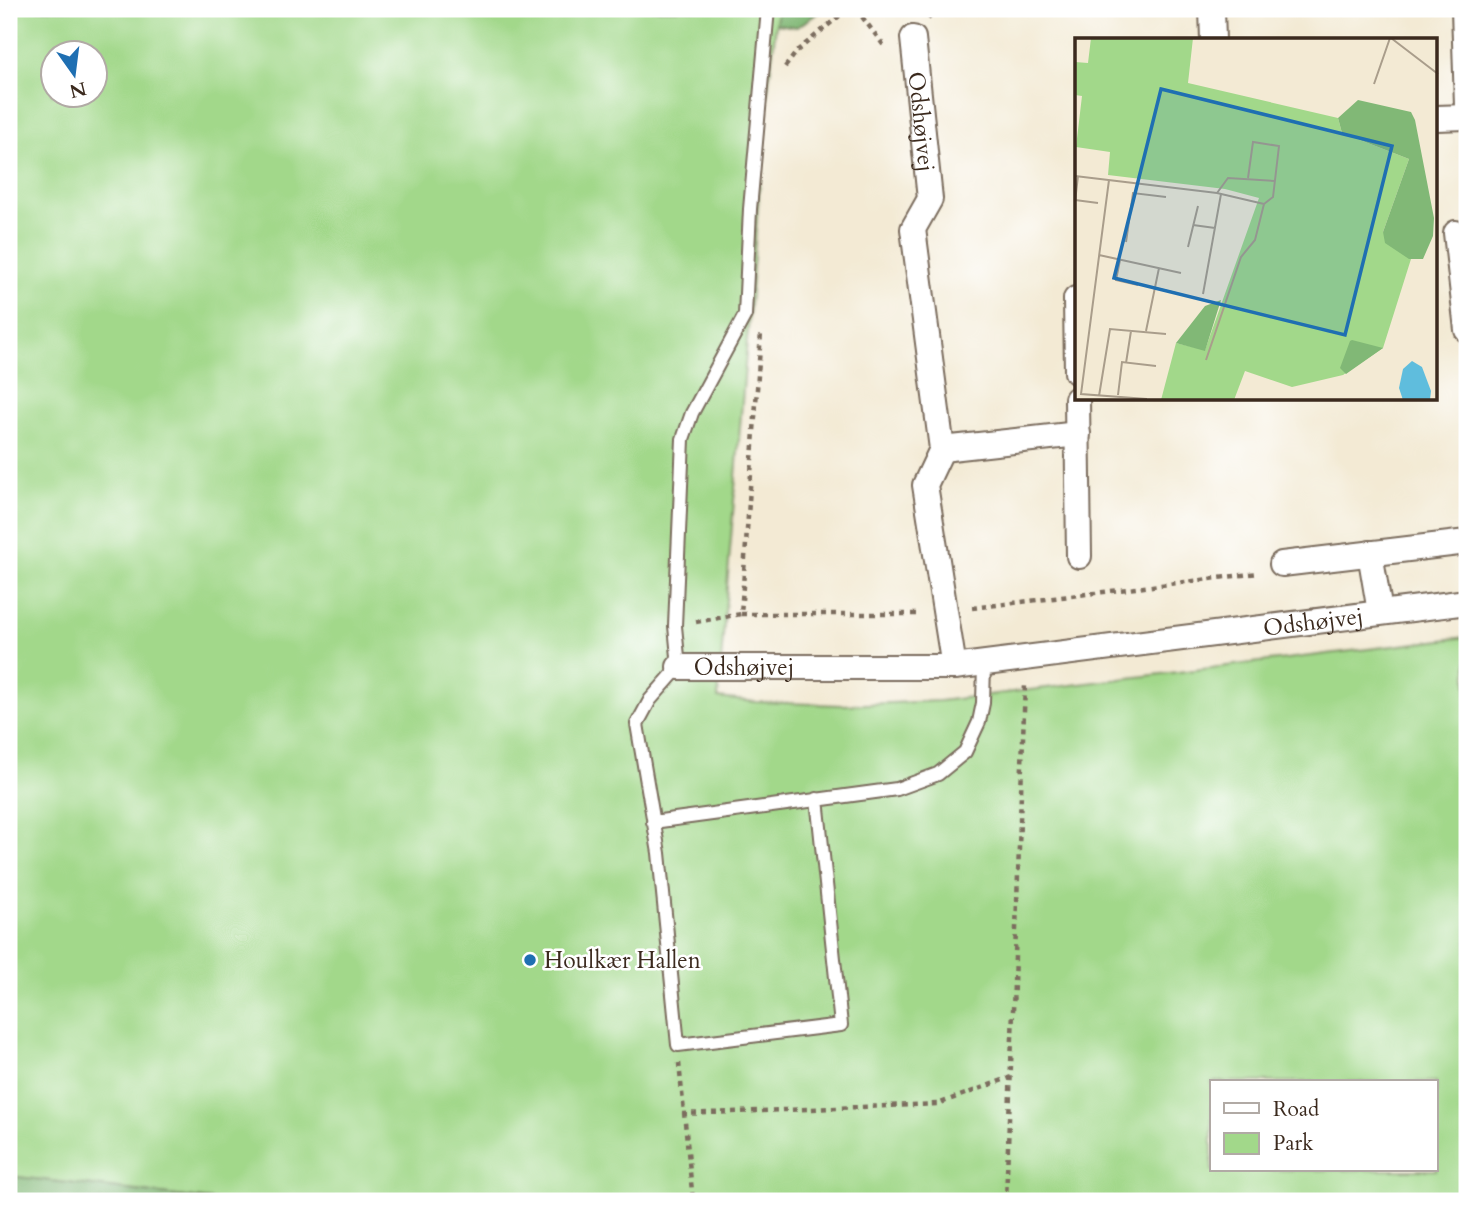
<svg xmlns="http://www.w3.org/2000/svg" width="1476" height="1210" viewBox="0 0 1476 1210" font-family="Cardo,serif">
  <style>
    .green { fill: #a2d88a; stroke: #6e8154; stroke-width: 2; fill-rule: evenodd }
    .forest { fill: #81b876; stroke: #5e714a; stroke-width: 2 }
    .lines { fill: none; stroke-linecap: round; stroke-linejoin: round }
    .lane-casing { stroke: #7b6d5e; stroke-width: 16 }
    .street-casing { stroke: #7b6d5e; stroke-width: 28 }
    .path { stroke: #7b6d5e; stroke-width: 4.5; stroke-dasharray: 5 5; stroke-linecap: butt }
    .lane { stroke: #fff; stroke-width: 12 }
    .street { stroke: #fff; stroke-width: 24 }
    .poi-dot { fill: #1f6fb2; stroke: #fff; stroke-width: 2.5 }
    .labels { text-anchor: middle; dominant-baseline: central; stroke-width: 5; stroke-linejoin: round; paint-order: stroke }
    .street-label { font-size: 23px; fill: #3b2a1e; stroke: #fff }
    .poi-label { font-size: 23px; fill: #3b2a1e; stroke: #fff; text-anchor: start }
    .inset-road { fill: none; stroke: #a99d8b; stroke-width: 2 }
    .view { fill: #1f6fb2; fill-opacity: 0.15; stroke: #1f6fb2; stroke-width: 3.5 }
    .inset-edge { fill: none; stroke: #3b2a1e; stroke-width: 3.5 }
  </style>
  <rect width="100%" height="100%" fill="#fff"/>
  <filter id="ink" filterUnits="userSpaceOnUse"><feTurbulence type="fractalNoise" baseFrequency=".0143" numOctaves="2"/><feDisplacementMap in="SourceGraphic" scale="14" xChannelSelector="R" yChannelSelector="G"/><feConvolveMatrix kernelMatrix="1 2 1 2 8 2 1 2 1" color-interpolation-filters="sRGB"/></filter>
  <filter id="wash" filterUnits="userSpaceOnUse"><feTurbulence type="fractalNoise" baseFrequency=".00686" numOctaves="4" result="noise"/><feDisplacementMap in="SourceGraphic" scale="28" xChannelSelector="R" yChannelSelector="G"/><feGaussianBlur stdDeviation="1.57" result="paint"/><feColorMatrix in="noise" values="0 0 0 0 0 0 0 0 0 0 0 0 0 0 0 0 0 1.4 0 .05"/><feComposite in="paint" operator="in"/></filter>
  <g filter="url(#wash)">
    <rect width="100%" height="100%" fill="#f3ead4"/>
    <!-- green -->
    <path class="green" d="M9,9h769l-12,98 -48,591 38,4 86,3 97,-4 528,-64v564h-1247l-211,-25zM52,52h42v42h-42zM1212,1082h224v88h-224z"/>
    <!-- forest -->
    <path class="forest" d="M778,9h46l-27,18 -21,-3z
      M9,1176l211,25h-211z"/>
  </g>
  <g filter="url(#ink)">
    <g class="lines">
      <!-- lane casing -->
      <g class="lane-casing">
        <path id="lane" d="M768,9l-18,200 -5,106 -53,98 -9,26 -8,187 4,41 -29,33 -13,24 22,129 19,192 163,-20 -24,-226
          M653,822l244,-33 41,-15 27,-22 14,-30 4,-19 1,-39"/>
      </g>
      <!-- street casing -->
      <g class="street-casing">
        <g id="street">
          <path d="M1212,9l1,31"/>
          <path d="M1464,9l3,97"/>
          <path id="s1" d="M913,38l17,161 -17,30 29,220 -17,36 29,182"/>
          <path d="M1436,118l31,-1"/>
          <path d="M1456,233l11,97"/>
          <path d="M1076,299l1,73"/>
          <path d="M1077,399l2,157"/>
          <path d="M942,449l136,-15"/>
          <path d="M1370,553l10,59"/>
          <path d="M1282,564l185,-22"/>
          <path id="s2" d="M679,667h275l513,-65"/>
        </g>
      </g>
      <!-- path -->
      <path class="path" d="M856,9l29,38
        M928,19l8,-10
        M785,67l13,-17 50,-41
        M972,608l287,-35
        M741,614h177
        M696,622l45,-8 20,-281
        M679,1063l14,138
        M682,1114l256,-10 73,-27
        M1006,1201l19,-517"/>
      <!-- lane -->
      <use href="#lane" class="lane"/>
      <!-- street -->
      <use href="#street" class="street"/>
    </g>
  </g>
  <!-- markers -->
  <circle class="poi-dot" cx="530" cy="960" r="7"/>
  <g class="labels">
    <!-- street labels -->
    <g class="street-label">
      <text stroke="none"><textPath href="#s1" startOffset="84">Odshøjvej</textPath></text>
      <text stroke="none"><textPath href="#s2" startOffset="637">Odshøjvej</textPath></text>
      <text stroke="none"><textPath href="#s2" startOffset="65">Odshøjvej</textPath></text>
    </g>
    <!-- poi labels -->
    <g class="poi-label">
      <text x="544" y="960">Houlkær Hallen</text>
    </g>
  </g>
  <!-- overview -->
  <g transform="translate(1075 38)">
    <rect width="362" height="362" fill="#f3ead4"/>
    <path d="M16,0h102l-5,45 150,35 4,15 67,26 -26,73 28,27 -28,89 -40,27 -51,12 -47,-16 -11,29h-73l15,-57 29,7 54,-152 -34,-9 -117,-14 2,-23 -34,-5 6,-51 -7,-1v-33l13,1z" fill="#a2d88a"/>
    <path d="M283,62l53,12 4,8 19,98 -1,18 -10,23h-14l-24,-16 -2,-11 26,-73 -67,-26 -4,-15zM146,262l-16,51 -29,-8 29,-37zM275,303l2,-1 31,8 -37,26 -6,-6z" fill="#81b876"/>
    <path d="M337,323l10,6 9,24 -1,9h-27l-4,-12 4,-19z" fill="#5fbddd"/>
    <path class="inset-road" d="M316,0l47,36M299,46l16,-46M0,138l142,17 47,11M173,140l5,-36 26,4 -6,51 -9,7M34,142l-28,214 66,5M142,155l11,-15 47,3M0,162l23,3M0,164l3,-26M118,187l22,3M51,204l7,-49 33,4M113,209l10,-41M24,217l82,18M45,222l-4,20 22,5M80,250l21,5M128,256l18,-100M71,293l13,-63M131,322l35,-103 14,-17 9,-36M51,325l5,-32M43,357l4,-33 34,4M24,358l11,-67 56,5"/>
    <path class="view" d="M86,51l231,57 -47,189 -231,-57z"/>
    <rect width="362" height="362" class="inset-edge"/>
  </g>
  <!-- margin -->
  <rect width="1476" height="1210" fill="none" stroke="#fff" stroke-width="35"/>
  <!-- legend -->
  <rect x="1210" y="1080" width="228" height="91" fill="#ffffff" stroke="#b1aaa5" stroke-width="2"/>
  <rect x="1224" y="1103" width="35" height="10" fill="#ffffff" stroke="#b1aaa5" stroke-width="2"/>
  <text x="1273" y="1116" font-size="21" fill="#3b2a1e">Road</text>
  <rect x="1224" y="1133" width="35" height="21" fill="#a2d88a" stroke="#b1aaa5" stroke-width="2"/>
  <text x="1273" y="1150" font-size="21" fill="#3b2a1e">Park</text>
  <!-- north arrow -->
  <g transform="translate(74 74) rotate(166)"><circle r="33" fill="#ffffff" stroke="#b1aaa5" stroke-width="2"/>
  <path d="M0-5L12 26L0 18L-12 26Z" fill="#1f6fb2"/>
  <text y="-10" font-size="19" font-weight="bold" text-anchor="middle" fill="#3b2a1e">N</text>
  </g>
</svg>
